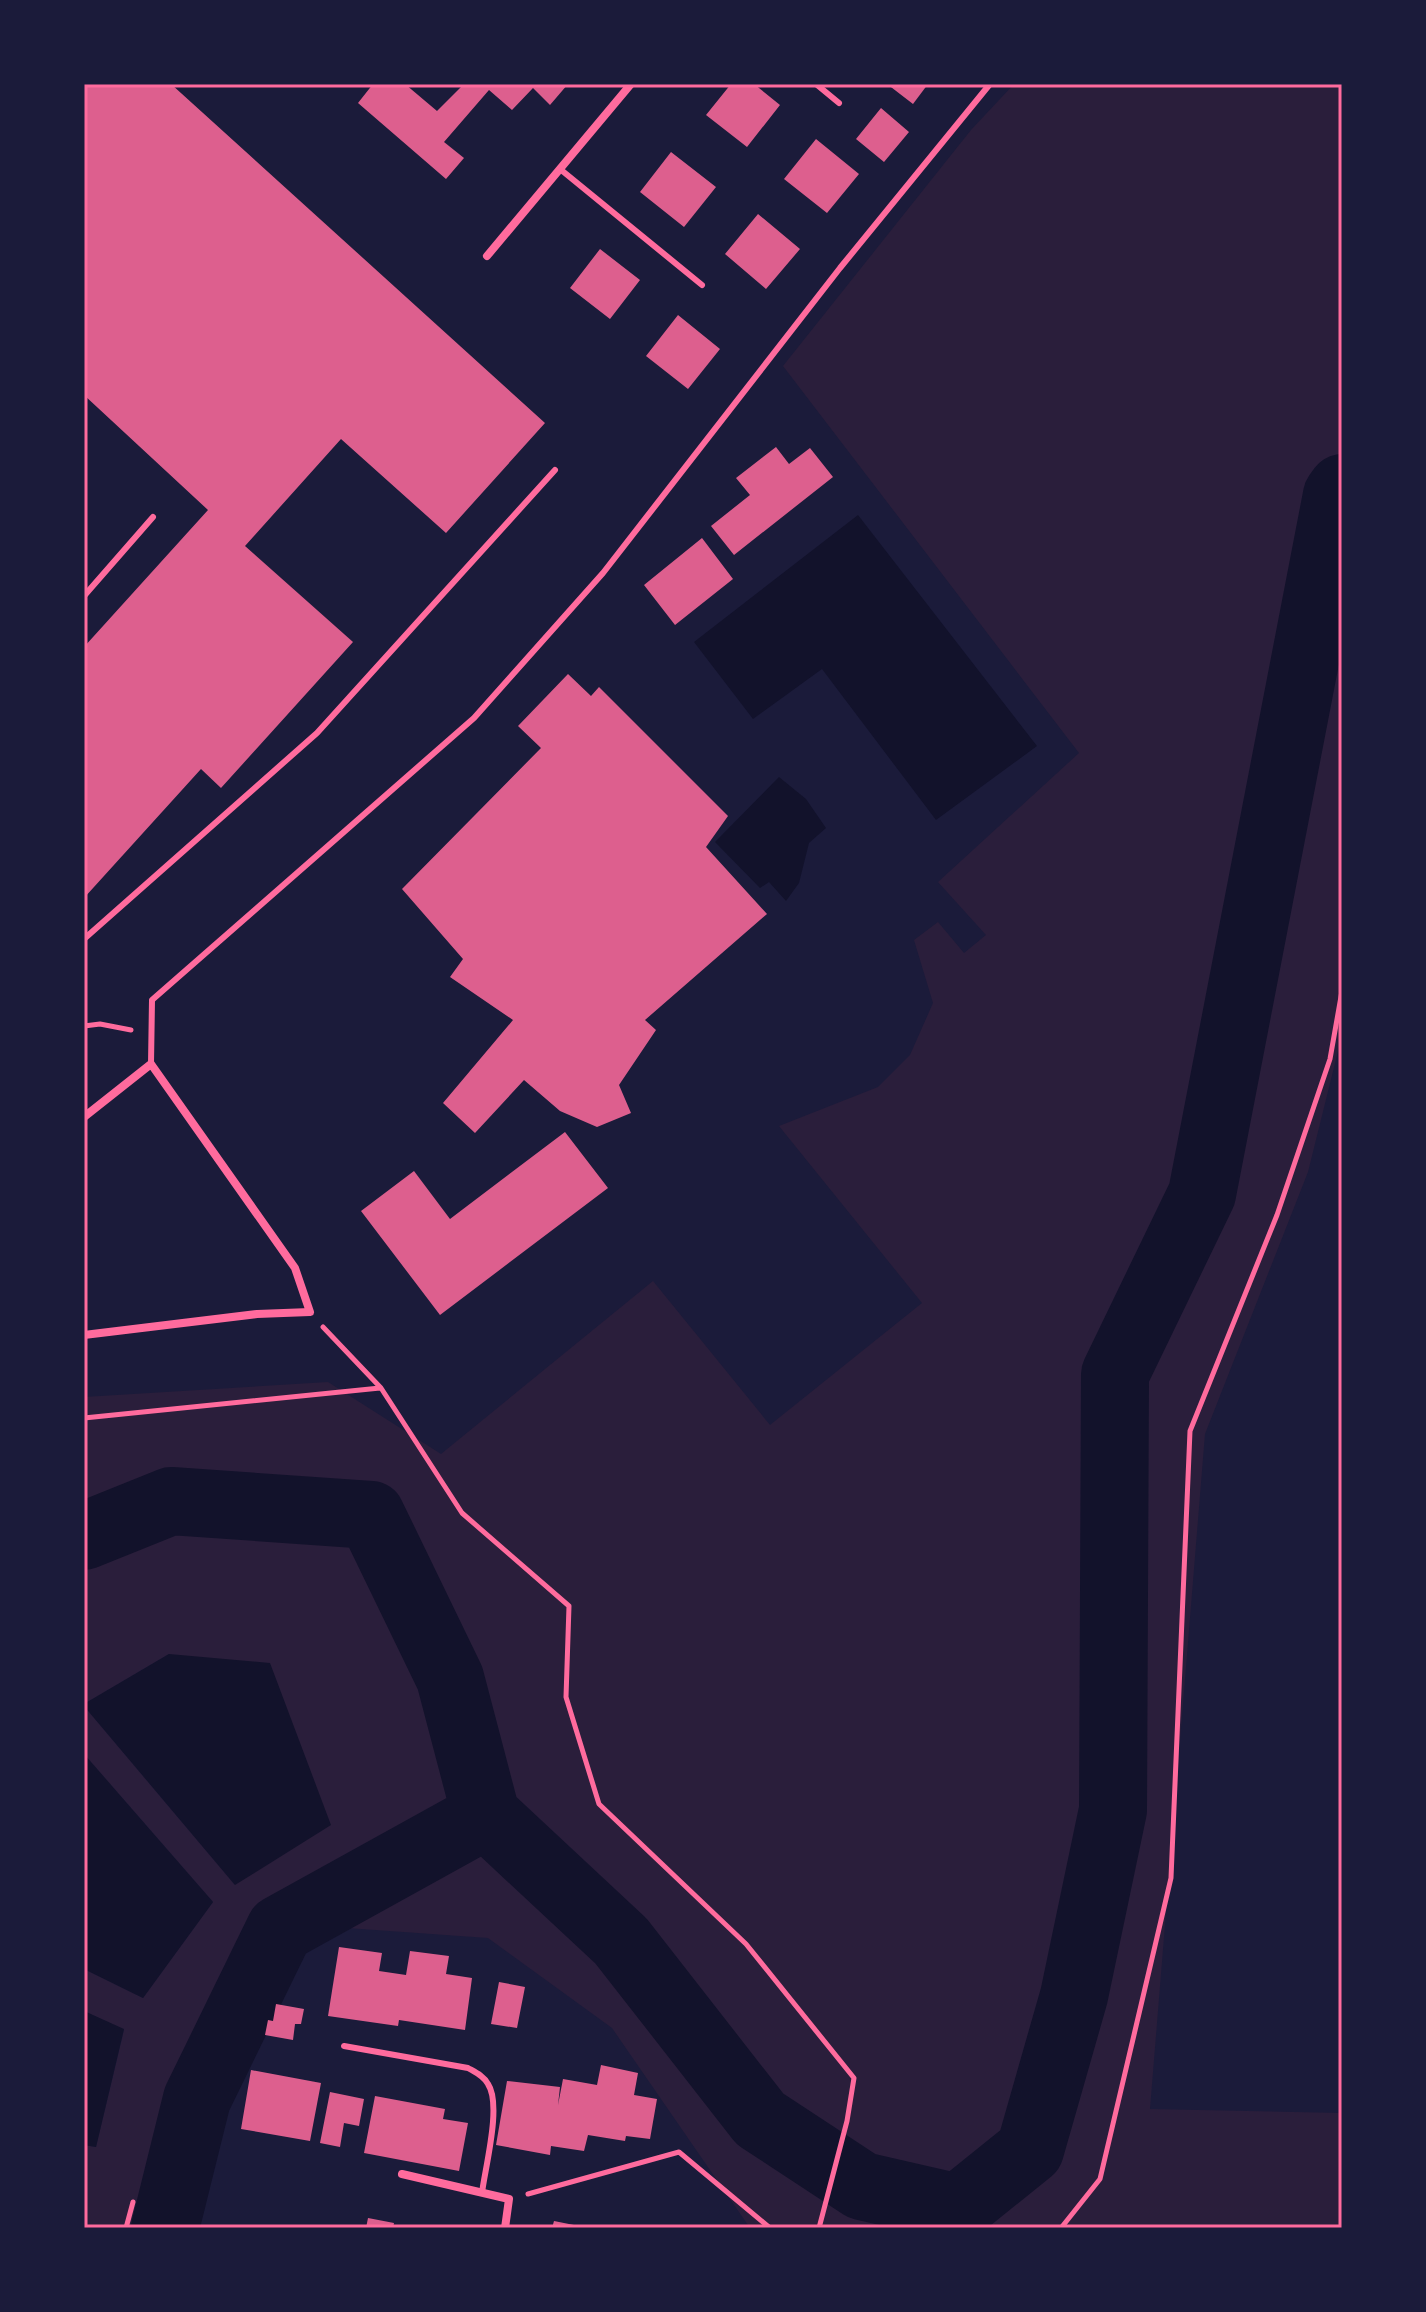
<svg xmlns="http://www.w3.org/2000/svg" width="1426" height="2312" viewBox="0 0 1426 2312" font-family="'Roboto Condensed',sans-serif">
  <style>
    .green { fill: #2a1e3b }
    .water { fill: #12122b }
    .lines { fill: none; stroke-linecap: round; stroke-linejoin: round }
    .river { stroke: #12122b; stroke-width: 68 }
    .building { fill: #dd5f8e }
    .path { stroke: #ff6b9d; stroke-width: 5 }
    .service { stroke: #ff6b9d; stroke-width: 6 }
    .minor { stroke: #ff6b9d; stroke-width: 8 }
    .neatline { fill: none; stroke: #ff6b9d; stroke-width: 3 }
  </style>
  <rect width="100%" height="100%" fill="#1b1b3a"/>
  <!-- green -->
  <path class="green" d="M1014,84h328v951l-34,137 -103,262 -55,675 192,4v115h-592l-138,-200 -124,-90 -183,-13 -119,149 -31,154h-71v-83l12,2 28,-117 -40,-19v-42l59,29 70,-96 -129,-148v-48l151,179 -66,-231 -85,50v-307l244,-15 113,72 212,-173 117,144 152,-122 -143,-177 99,-39 32,-32 23,-52 -19,-63 24,-18 26,31 22,-18 -48,-53 141,-129 -296,-387 188,-236z"/>
  <!-- water -->
  <path class="water" d="M858,515l179,231 -101,74 -114,-151 -69,50 -59,-77z
    M779,777l27,22 20,29 -17,15 -10,40 -13,18 -17,-19 -9,6 -45,-46z
    M169,1654l101,9 61,162 -96,60 -151,-179v-2z
    M84,1754l129,148 -70,96 -59,-29z
    M84,2011l40,18 -28,118 -12,-2z"/>
  <g class="lines">
    <!-- river -->
    <path class="river" d="M84,1536l87,-35 200,14 79,163 36,137 135,126 139,178 102,67 96,22 72,-58 44,-154 39,-186 2,-436 87,-180 135,-699 5,-7
      M165,2228l32,-129 83,-170 206,-114"/>
  </g>
  <!-- building -->
  <path class="building" d="M84,84h87l374,339 -99,110 -105,-94 -96,107 108,96 -132,146 -20,-19 -117,129v-251l124,-137 -124,-115z
    M373,84h32l32,27 24,-24 -3,-3h110l-18,21 -17,-17 -21,22 -23,-20 -45,52 20,16 -18,21 -88,-76z
    M731,84h23l26,21 -33,42 -41,-32z
    M887,84h41l-15,20z
    M881,108l28,24 -25,30 -28,-23z
    M816,139l43,35 -32,39 -43,-34z
    M671,152l45,35 -32,40 -44,-35z
    M758,214l42,35 -34,40 -41,-35z
    M600,249l40,31 -30,39 -40,-31z
    M678,315l42,34 -32,40 -42,-33z
    M776,447l13,17 21,-16 23,29 -99,78 -23,-29 39,-31 -14,-17z
    M702,538l31,41 -58,46 -31,-40z
    M568,674l23,22 8,-9 129,129 -22,31 61,67 -122,106 11,10 -37,55 12,28 -34,14 -37,-16 -36,-31 -49,53 -32,-30 70,-83 -63,-43 13,-18 -61,-70 139,-141 -23,-22z
    M565,1132l43,56 -168,127 -79,-104 53,-40 36,48z
    M339,1947l43,6 -3,18 27,4 4,-24 39,5 -3,18 26,4 -7,52 -66,-10 -1,6 -70,-10z
    M499,1982l26,5 -8,41 -26,-4z
    M276,2004l28,5 -3,15h-6l-2,16 -28,-5 3,-15 5,1z
    M601,2065l37,8 -4,22 23,4 -7,40 -24,-3 -1,5 -37,-6 -4,16 -33,-5 -1,9 -54,-10 11,-64 53,6 -2,18 5,-26 34,6z
    M251,2070l70,13 -11,58 -69,-12z
    M330,2092l34,7 -5,27 -15,-3 -4,24 -20,-4z
    M375,2096l70,13 -2,10 25,4 -9,48 -95,-18z
    M368,2218l26,5 -1,5h-27z
    M554,2221l30,6v1h-32z"/>
  <g class="lines">
    <!-- path -->
    <path class="path" d="M84,1026l16,-2 31,6
      M323,1327l58,61 81,125 107,93 -3,91 33,107 147,140 108,134 -7,43 -28,107
      M84,1418l296,-30
      M528,2194l151,-42 91,76
      M126,2228l7,-26
      M1061,2228l39,-49 71,-301 19,-447 87,-216 53,-156 12,-68"/>
    <!-- service -->
    <path class="service" d="M816,84l23,19
      M560,169l142,116
      M84,596l69,-79
      M84,939l233,-206 238,-263
      M151,1064l1,-64 322,-282 129,-145 237,-305 150,-184
      M344,2046l124,22c7,4 16,8 20,16 14,21 -3,84 -6,109"/>
    <!-- minor -->
    <path class="minor" d="M487,256l144,-172
      M84,1117l67,-53 144,204 15,44 -53,2 -173,21
      M402,2174l107,25 -4,29"/>
  </g>
  <!-- border -->
  <rect width="1426" height="2312" fill="none" stroke="#1b1b3a" stroke-width="172"/>
  <rect x="86" y="86" width="1254" height="2140" class="neatline"/>
</svg>
